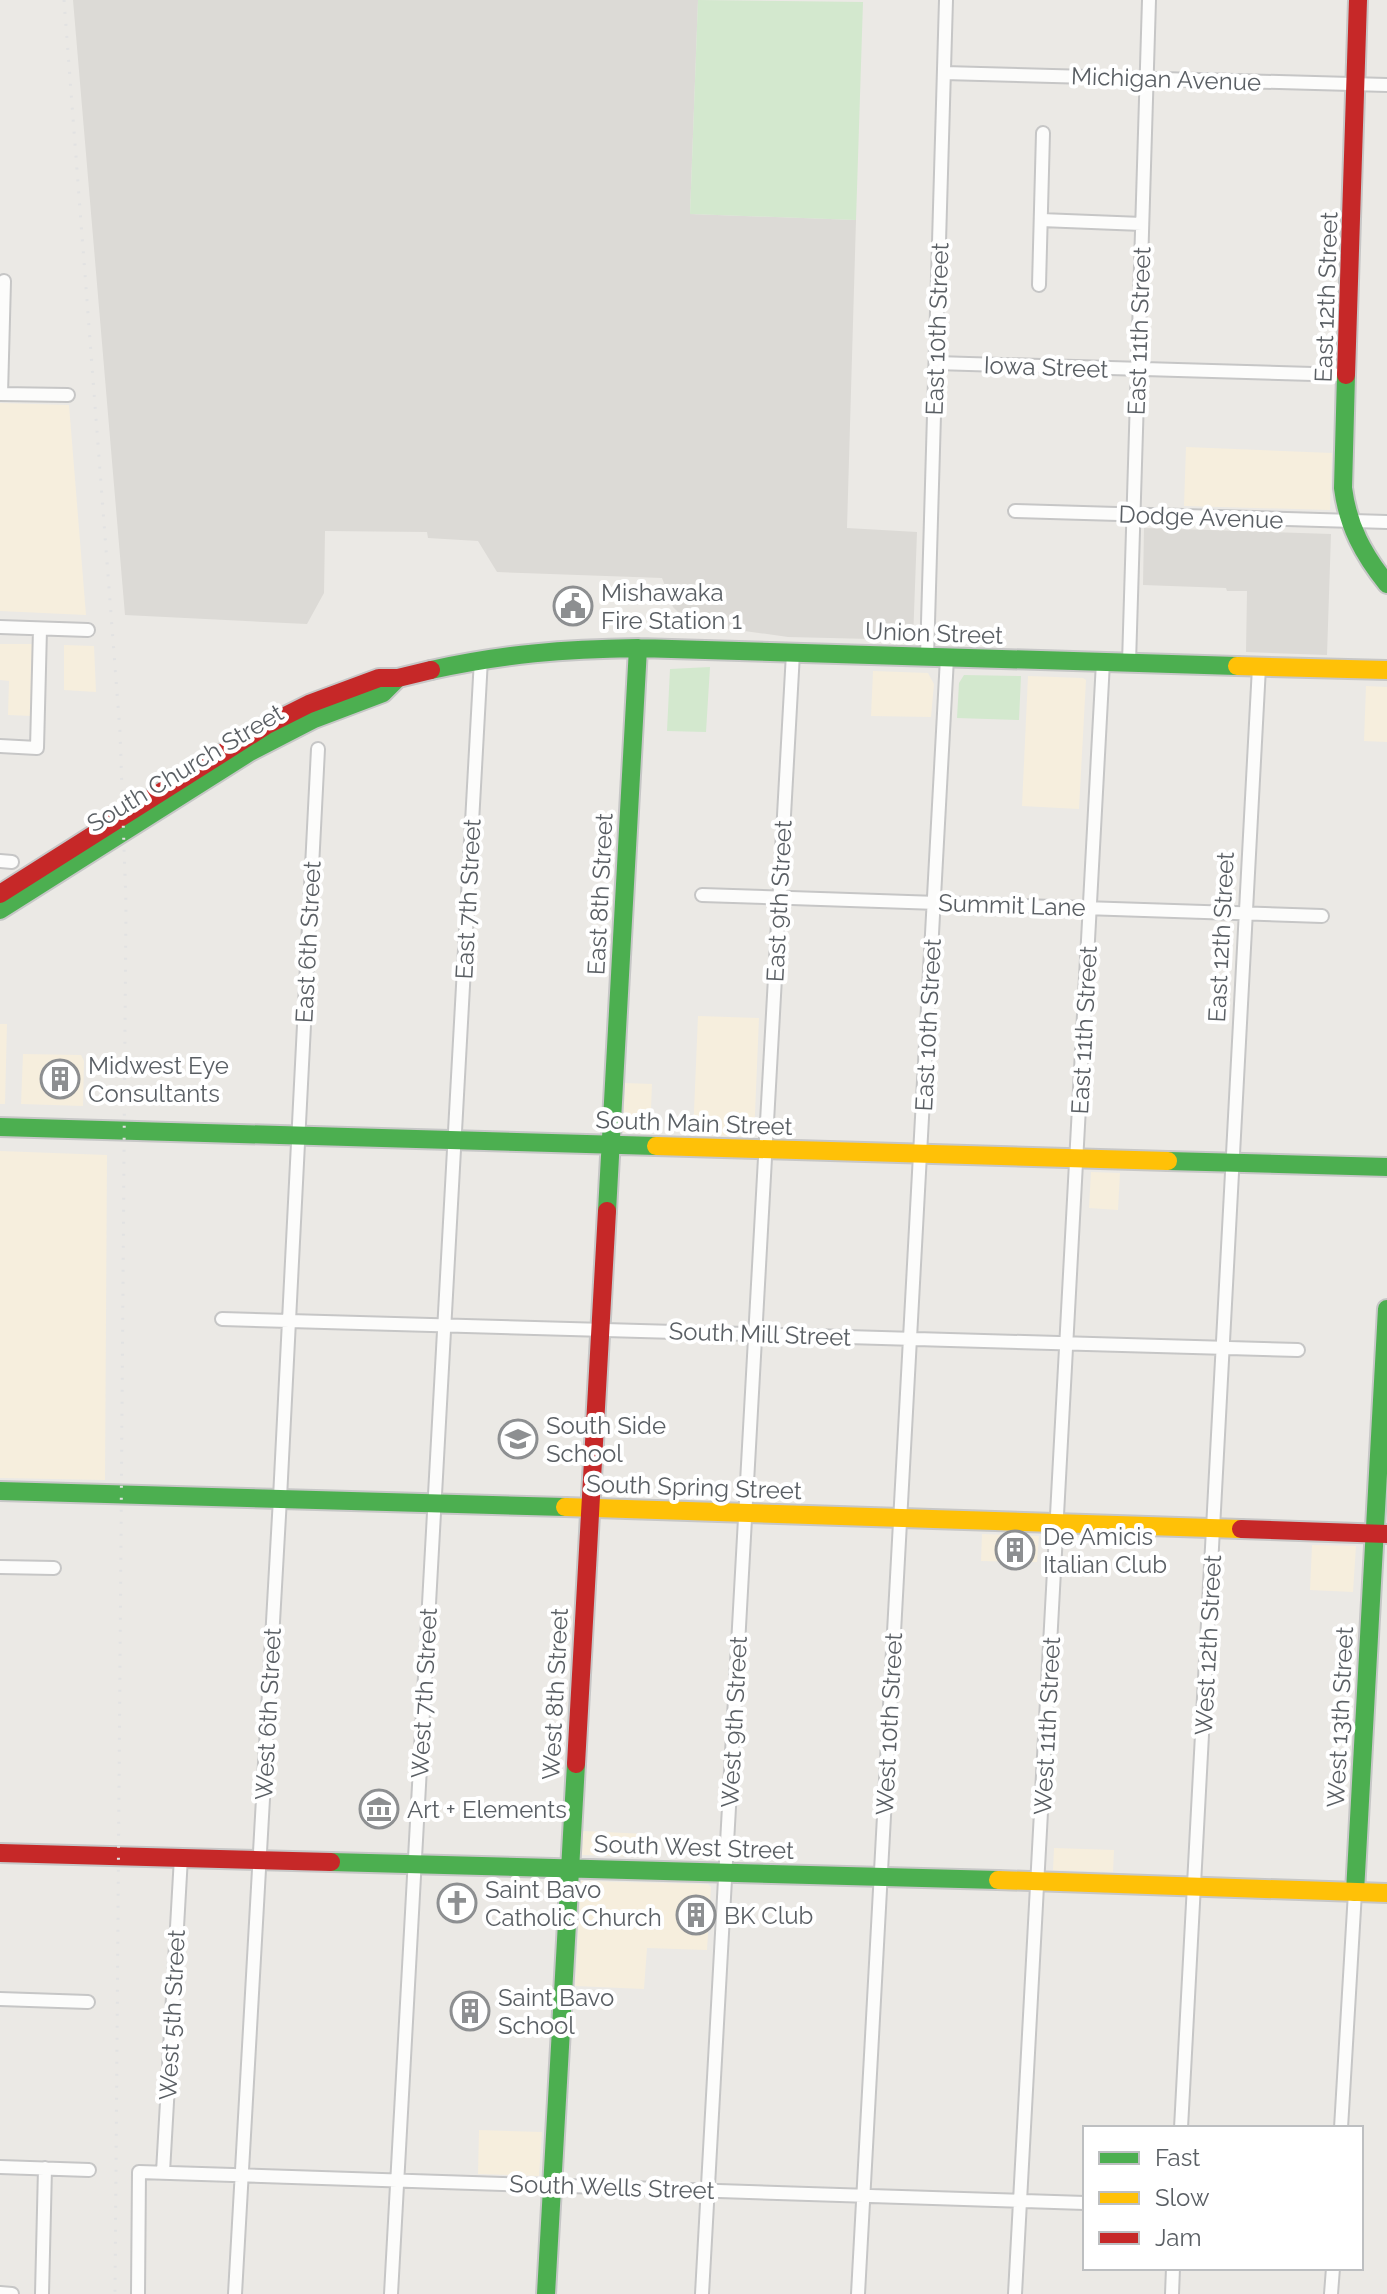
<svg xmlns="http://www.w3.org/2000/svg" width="1387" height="2294" viewBox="0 0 1387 2294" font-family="Raleway,sans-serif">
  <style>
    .commercial { fill: #f6eedd }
    .industrial { fill: #dcdad6 }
    .green { fill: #d3e8ce }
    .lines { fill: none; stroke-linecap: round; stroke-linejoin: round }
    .street-casing { stroke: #c6c6c6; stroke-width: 16 }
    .fast-casing { stroke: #c7c7c7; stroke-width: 22 }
    .slow-casing { stroke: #c7c7c7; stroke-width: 22 }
    .jam-casing { stroke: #c7c7c7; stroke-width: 22 }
    .street { stroke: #fcfcfb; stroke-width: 12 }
    .fast { stroke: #4caf50; stroke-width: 18 }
    .slow { stroke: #ffc107; stroke-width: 18 }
    .jam { stroke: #c62828; stroke-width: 18 }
    .rail { stroke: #e2e2e2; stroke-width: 3; stroke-dasharray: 2 10; stroke-linecap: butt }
    .labels { text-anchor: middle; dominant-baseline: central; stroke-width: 8; stroke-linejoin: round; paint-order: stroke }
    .street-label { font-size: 24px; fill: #5a5f64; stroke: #fff }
    .poi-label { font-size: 24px; fill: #5a5f64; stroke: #fff; text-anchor: start }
  </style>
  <rect width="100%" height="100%" fill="#ebe9e5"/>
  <!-- commercial -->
  <path class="commercial" d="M0,403l69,2 17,210 -86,-4z
    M1186,447l146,6 -2,57 -146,-4z
    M0,644h35l-3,72 -24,-1 1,-34 -9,-1z
    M64,645l30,1 2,46 -32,-2z
    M873,671l55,2 6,11 -3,33 -60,-1z
    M1028,676l55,2 3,2 -7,129 -57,-3z
    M1366,686l21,1v55l-23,-1z
    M698,1016l61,2 -5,119 -61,-2z
    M0,1024h7l-2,80h-5z
    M23,1054l58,1 3,6 -1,45 -62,-2z
    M625,1083l27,1 -2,50 -27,-2z
    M0,1151l107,4 -2,325 -105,-2z
    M1091,1172l29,1 -2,37 -29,-2z
    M982,1534l57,2 -2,26 -56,-1z
    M1312,1545l44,1 -3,46 -43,-2z
    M583,1831l63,3 -2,23 -62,-2z
    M1054,1848l60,2 -1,22 -60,-2z
    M581,1881l127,3 3,3 -4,63 -60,-2 -3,41 -69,-3z
    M479,2130l63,2 -3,44 -61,-2z"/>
  <!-- industrial -->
  <path class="industrial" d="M73,0h625l-8,214 166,6 -9,308 70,4 -4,108 -125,-3 -93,-13 -10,-5 -12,-12 -11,-29 -165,-6 -19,-31 -50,-3 -1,-6 -102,-1 -1,62 -17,31 -182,-9z
    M1144,528l187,6 -4,121 -81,-3 1,-61h-20l-1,-3 -83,-3z"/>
  <!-- green -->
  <path class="green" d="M698,0l165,2 -7,218 -166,-6z
    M710,667l-4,65 -39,-1 3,-62z
    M964,675l57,1 -2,44 -62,-2 2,-35z"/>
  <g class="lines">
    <!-- street casing -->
    <g class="street-casing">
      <path id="street" d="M944,73l443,12
        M1041,220l101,4
        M1039,285l4,-152
        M936,363l411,12
        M0,394l68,1
        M1,394l3,-113
        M1015,511l372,11
        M0,627l88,3
        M927,657l19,-657
        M1129,663l20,-663
        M0,746l37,2 3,-119
        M0,861l12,1
        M702,895l620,21
        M222,1319l1076,31
        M0,1567l54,1
        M0,1999l88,3
        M1181,2128l78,-1461
        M1341,2128l14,-236
        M0,2167l89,3
        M163,2172l18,-315
        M0,2293l12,1
        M42,2294l3,-126
        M138,2294l1,-122 946,31
        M235,2294l45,-796 38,-749
        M391,2294l90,-1635
        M702,2294l91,-1641
        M858,2294l89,-1636
        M1015,2294l88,-1632
        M1172,2294l1,-26
        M1331,2294l2,-26"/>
    </g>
    <!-- fast casing -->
    <g class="fast-casing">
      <path id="fast" d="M1346,375l-3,113c5,38 20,66 44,96
        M431,670c73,-16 133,-21 207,-22l599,18
        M0,910l250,-158 64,-33 69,-26 15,-15
        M0,1127l656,19
        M1168,1161l219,6
        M607,1211l31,-563
        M0,1491l565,16
        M331,1862l667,18
        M1355,1892l32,-583
        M546,2294l30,-530"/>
    </g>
    <!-- slow casing -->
    <g class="slow-casing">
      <path id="slow" d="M1237,666l150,4
        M656,1146l512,15
        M565,1507l676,22
        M998,1880l389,13"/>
    </g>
    <!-- jam casing -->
    <g class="jam-casing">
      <path id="jam" d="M1346,375l12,-375
        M0,894l267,-169 42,-21 70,-26h19l33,-8
        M1241,1529l146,5
        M576,1764l31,-553
        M0,1853l331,9"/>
    </g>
    <!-- street -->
    <use href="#street" class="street"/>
    <!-- fast -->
    <use href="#fast" class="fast"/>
    <!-- slow -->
    <use href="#slow" class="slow"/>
    <!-- jam -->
    <use href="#jam" class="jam"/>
    <!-- rail -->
    <path class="rail" d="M64,0l56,732 6,172 -11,1390"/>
  </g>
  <!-- icons -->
  <defs>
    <g id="civic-ring" transform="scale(2)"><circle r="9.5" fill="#fff" stroke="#8d8f91" stroke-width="1.5"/><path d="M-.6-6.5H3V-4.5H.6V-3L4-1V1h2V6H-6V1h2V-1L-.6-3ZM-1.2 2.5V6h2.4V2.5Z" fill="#8d8f91"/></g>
    <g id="building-ring" transform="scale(2)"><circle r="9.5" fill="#fff" stroke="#8d8f91" stroke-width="1.5"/><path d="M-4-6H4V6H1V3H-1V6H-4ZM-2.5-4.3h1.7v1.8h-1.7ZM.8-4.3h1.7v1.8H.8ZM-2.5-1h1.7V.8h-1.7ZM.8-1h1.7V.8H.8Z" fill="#8d8f91"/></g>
    <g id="school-ring" transform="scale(2)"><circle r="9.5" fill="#fff" stroke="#8d8f91" stroke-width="1.5"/><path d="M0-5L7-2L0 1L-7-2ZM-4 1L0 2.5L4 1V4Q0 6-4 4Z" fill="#8d8f91"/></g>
    <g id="museum-ring" transform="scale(2)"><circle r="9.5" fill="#fff" stroke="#8d8f91" stroke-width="1.5"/><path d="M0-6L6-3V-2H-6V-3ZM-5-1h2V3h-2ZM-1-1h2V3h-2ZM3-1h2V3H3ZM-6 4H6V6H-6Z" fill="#8d8f91"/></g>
    <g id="church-ring" transform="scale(2)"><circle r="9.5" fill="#fff" stroke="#8d8f91" stroke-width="1.5"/><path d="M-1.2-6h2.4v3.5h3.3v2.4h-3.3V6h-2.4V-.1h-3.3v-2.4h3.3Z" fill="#8d8f91"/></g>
  </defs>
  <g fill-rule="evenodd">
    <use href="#civic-ring" x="573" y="606"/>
    <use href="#building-ring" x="60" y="1079"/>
    <use href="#school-ring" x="518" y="1439"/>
    <use href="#building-ring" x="1015" y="1550"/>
    <use href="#museum-ring" x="379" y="1809"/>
    <use href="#church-ring" x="457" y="1903"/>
    <use href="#building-ring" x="696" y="1915"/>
    <use href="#building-ring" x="470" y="2011"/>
  </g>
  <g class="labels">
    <!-- street labels -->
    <g class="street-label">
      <text transform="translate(1166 79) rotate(2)">Michigan Avenue</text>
      <text transform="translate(1326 297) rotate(-88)">East 12th Street</text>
      <text transform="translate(937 329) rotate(-88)">East 10th Street</text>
      <text transform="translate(1139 331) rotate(-88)">East 11th Street</text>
      <text transform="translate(1046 367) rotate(2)">Iowa Street</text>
      <text transform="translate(1201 517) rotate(2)">Dodge Avenue</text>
      <text transform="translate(934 633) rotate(2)">Union Street</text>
      <text transform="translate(185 768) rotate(-31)">South Church Street</text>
      <text transform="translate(600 894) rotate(-87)">East 8th Street</text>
      <text transform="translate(468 899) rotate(-87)">East 7th Street</text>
      <text transform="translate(779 901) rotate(-87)">East 9th Street</text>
      <text transform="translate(1012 905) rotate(2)">Summit Lane</text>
      <text transform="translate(1221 937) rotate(-87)">East 12th Street</text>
      <text transform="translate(308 942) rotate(-87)">East 6th Street</text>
      <text transform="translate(928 1025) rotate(-87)">East 10th Street</text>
      <text transform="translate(1084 1030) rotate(-87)">East 11th Street</text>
      <text transform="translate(694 1123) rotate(2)">South Main Street</text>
      <text transform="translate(760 1334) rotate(2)">South Mill Street</text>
      <text transform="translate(694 1487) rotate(2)">South Spring Street</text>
      <text transform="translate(1208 1645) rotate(-87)">West 12th Street</text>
      <text transform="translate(424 1693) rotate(-87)">West 7th Street</text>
      <text transform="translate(555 1694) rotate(-87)">West 8th Street</text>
      <text transform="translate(268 1714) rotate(-87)">West 6th Street</text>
      <text transform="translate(1340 1717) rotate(-87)">West 13th Street</text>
      <text transform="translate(734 1722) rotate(-87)">West 9th Street</text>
      <text transform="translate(889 1724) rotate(-87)">West 10th Street</text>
      <text transform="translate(1047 1726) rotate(-87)">West 11th Street</text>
      <text transform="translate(694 1847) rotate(2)">South West Street</text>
      <text transform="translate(172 2015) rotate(-87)">West 5th Street</text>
      <text transform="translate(612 2187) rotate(2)">South Wells Street</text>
    </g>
    <!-- poi labels -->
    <g class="poi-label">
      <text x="601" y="592">Mishawaka<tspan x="601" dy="28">Fire Station 1</tspan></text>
      <text x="88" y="1065">Midwest Eye<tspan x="88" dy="28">Consultants</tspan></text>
      <text x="546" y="1425">South Side<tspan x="546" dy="28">School</tspan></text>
      <text x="1043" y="1536">De Amicis<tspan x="1043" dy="28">Italian Club</tspan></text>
      <text x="407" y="1809">Art + Elements</text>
      <text x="485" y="1889">Saint Bavo<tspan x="485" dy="28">Catholic Church</tspan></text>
      <text x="724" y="1915">BK Club</text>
      <text x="498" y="1997">Saint Bavo<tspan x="498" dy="28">School</tspan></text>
    </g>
  </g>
  <!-- legend -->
  <rect x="1083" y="2126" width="280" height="144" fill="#ffffff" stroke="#bdbfc1" stroke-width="2"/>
  <rect x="1099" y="2152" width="40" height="12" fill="#4caf50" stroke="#bdbfc1" stroke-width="2"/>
  <text x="1155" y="2166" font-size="24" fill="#5a5f64">Fast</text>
  <rect x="1099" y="2192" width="40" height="12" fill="#ffc107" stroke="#bdbfc1" stroke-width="2"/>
  <text x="1155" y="2206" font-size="24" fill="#5a5f64">Slow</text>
  <rect x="1099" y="2232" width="40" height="12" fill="#c62828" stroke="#bdbfc1" stroke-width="2"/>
  <text x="1155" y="2246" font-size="24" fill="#5a5f64">Jam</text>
</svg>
